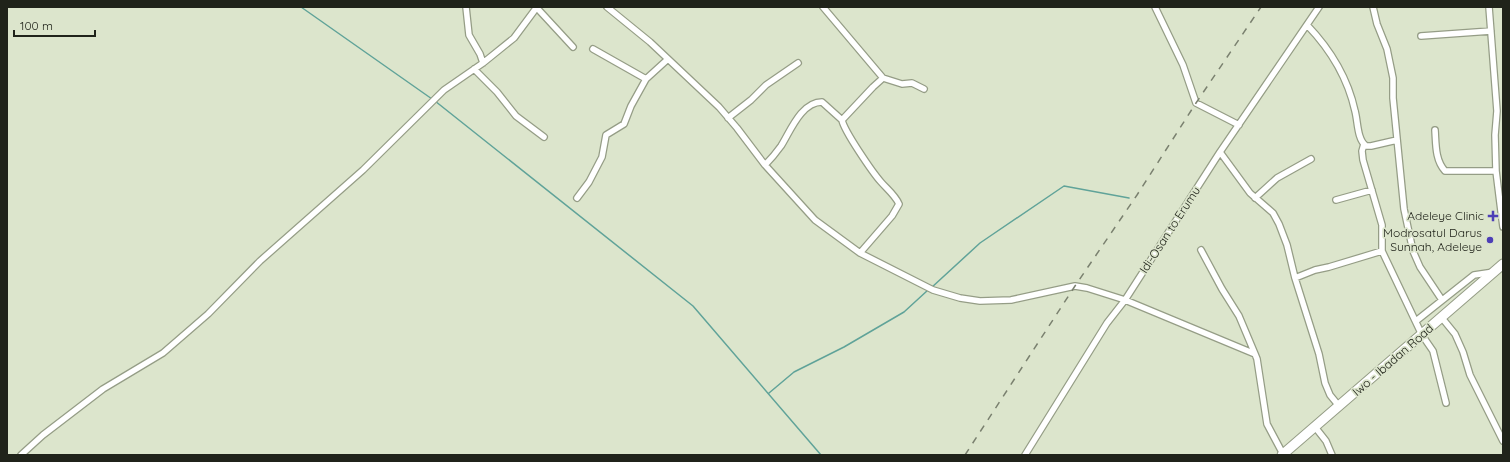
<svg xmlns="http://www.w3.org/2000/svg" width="1510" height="462" font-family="Quicksand,sans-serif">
	<rect width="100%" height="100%" fill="#dce5cc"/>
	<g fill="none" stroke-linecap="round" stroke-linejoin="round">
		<path stroke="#60a399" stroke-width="1.5" d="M301 7 432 99
			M435 101 693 306 821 455
			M931 288 980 243 1064 186 1129 198
			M769 393 794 372 844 347 904 312 928 290"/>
		<defs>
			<path id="minor" d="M466 7 469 35 480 54 483 63
				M607 7 650 42 719 107 737 128 765 165 815 220 860 253 933 290 960 298 980 301 1011 300 1075 286 1087 288 1125 300 1255 354 1257 359 1267 424 1283 454
				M823 7 883 78
				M1155 7 1183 65 1196 103 1239 125
				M1373 7 1377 24 1387 49 1393 78V98L1404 209 1413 251 1420 267 1442 300
				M1489 7 1497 111 1495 135 1496 171 1503 227
				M537 8 573 47
				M1307 25C1330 49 1348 79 1355 111 1358 122 1357 139 1366 146H1371L1397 140
				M1421 36 1491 31
				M593 49 646 79
				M474 69 497 92 516 116 544 137
				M728 118 751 100 766 85 798 63
				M1435 130C1436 144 1435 160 1445 171H1496
				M1364 144 1362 151 1363 160 1382 225V251L1422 335 1433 351 1446 403
				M1220 152 1250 193 1273 213 1279 224 1287 245 1295 278 1319 354 1325 383 1330 395 1339 406
				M765 165C771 159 776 153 781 146 790 132 801 102 822 102L842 120
				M577 198 589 182 602 157 606 135 624 124 631 106 646 79 668 59
				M1255 198 1277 178 1311 159
				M1336 200 1372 190
				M1201 250 1222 289 1239 316 1255 354
				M860 253 892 216 899 204C895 195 887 189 881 182 873 173 844 131 842 120L873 87 883 78 902 84 912 83 924 89
				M1295 278 1315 270 1329 267 1382 251
				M1442 318 1455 334 1463 352 1470 375 1503 441
				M1416 321 1474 275 1494 272
				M1315 427 1326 441 1332 455
				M21 455 43 435 103 389 163 353 208 314 260 261 363 170 444 90 483 63 514 38 537 7
				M1025 455 1107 323 1125 300 1220 152 1319 7"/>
			<path id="primary" d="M1282 455 1503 264"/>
		</defs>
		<use href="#minor" stroke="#959d86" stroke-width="8"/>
		<use href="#primary" stroke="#959d86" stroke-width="11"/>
		<use href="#minor" stroke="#fff" stroke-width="5.5"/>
		<use href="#primary" stroke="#fff" stroke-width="9"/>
		<path stroke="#7a806f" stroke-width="1.5" stroke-dasharray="7 7" stroke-linecap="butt" d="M965 455 1075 286 1137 195 1196 103 1261 7"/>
	</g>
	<g fill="#4d3fb6" stroke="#dce5cc" stroke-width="1.5">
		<path d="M1491 210h4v4h4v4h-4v4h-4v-4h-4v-4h4z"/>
		<circle cx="1490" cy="240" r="4"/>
	</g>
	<g text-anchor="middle" stroke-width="3.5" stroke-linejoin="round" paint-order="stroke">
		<g font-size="12" fill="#20231a" stroke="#dce5cc" text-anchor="end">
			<text x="1484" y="220">Adeleye Clinic</text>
			<text x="1482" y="237">Modrosatul Darus<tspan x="1482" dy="14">Sunnah, Adeleye</tspan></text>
		</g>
		<g font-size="12" fill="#20231a" stroke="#dce5cc">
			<text transform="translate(1170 230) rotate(-57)" y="4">Idi-Osan to Erumu</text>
			<text transform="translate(1393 360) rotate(-41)" y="4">Iwo - Ibadan Road</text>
		</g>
	</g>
	<rect width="1510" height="462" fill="none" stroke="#20231a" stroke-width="16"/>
	<path d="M14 30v6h81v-6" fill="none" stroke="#20231a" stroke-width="2"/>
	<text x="20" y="30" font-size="12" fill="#20231a" stroke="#dce5cc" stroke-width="3" paint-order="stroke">100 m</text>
</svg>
